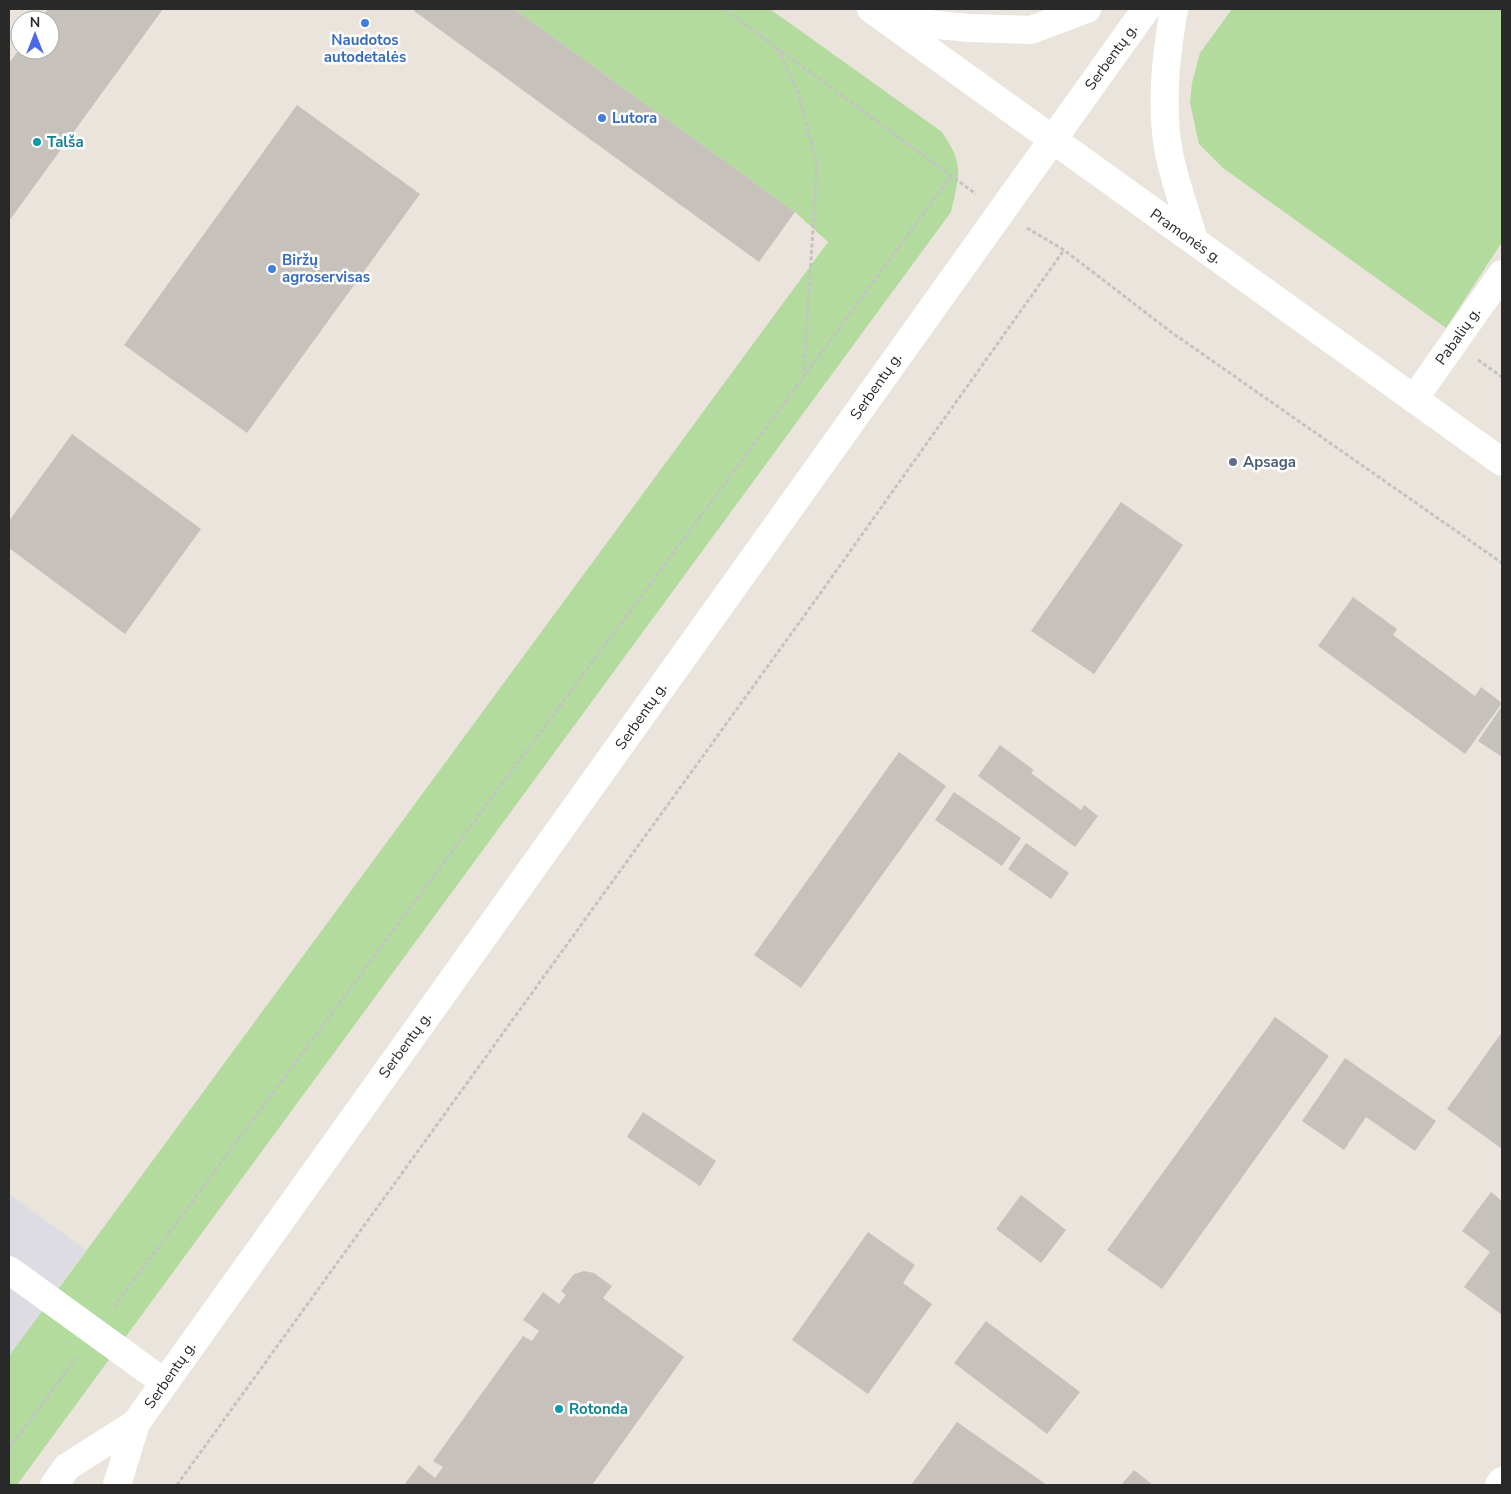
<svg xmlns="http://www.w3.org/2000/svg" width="1511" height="1494" font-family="'Nunito Sans',sans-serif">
	<rect width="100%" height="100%" fill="#eae4dc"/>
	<path fill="#dedce3" d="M9 1194 86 1250 9 1356Z"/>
	<path fill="#b3db9e" d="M514 9H770L942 132C965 166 959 175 951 212L17 1485H9V1356L828 242 795 212Z
		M1232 9H1502V242L1446 328 1223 168 1199 144 1190 103 1192 83 1200 53Z"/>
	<path fill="#c6c2bb" d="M48 9H163L9 221V63L20 48V50H50V20H40Z
		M416 9H514L795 212 759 262 414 11Z
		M297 105 420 194 247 433 124 345Z
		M72 434 201 529 125 634 9 548V521Z
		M1121 502 1183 545 1094 674 1031 631Z
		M1353 597 1397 629 1393 635 1475 696 1481 687 1502 703 1465 754 1318 646Z
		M1502 706V757L1478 741Z
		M1000 745 1034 770 1031 773 1081 810 1084 805 1098 816 1075 847 978 776Z
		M899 752 946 786 801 988 754 955Z
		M954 792 1021 838 1002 866 935 820Z
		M1026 843 1069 873 1051 899 1008 869Z
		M1275 1017 1329 1056 1162 1289 1107 1250Z
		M1502 1032V1149L1447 1109Z
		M1345 1058 1436 1121 1415 1151 1366 1117 1344 1150 1302 1121Z
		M643 1112 716 1161 700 1186 627 1137Z
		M1491 1192 1502 1201V1315L1464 1287 1490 1252 1462 1231Z
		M1021 1195 1066 1230 1041 1263 996 1229Z
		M868 1232 915 1265 903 1283 932 1304 868 1394 792 1340Z
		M584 1271 594 1273 612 1286 603 1298 684 1357 592 1485H404L419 1465 435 1478 443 1467 433 1461 523 1336 532 1341 539 1331 523 1320 543 1292 559 1304 566 1295 561 1291 574 1274Z
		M986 1321 1080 1392 1047 1434 954 1363Z
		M957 1422 1047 1485H911Z
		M1134 1470 1153 1485H1121Z"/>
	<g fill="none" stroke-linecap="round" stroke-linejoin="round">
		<path stroke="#c3c3c3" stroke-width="3" stroke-dasharray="4 2.5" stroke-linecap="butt" d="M724 9 976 194
			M778 49 798 93 817 163 804 373
			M1027 228 1064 250 1171 332 1502 563
			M1478 360 1502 377
			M114 1307 763 432 951 176
			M9 1449 76 1358
			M177 1485 817 598 1064 250"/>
		<path stroke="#fff" stroke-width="28" d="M1414 399 1502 274
			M9 1270 165 1383
			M1499 1485 1502 1481"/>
		<path stroke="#fff" stroke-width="28" d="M871 9 1502 462
			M1174 9C1166 56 1160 105 1169 153 1175 183 1186 212 1194 241
			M887 20 969 28 1031 30 1087 9
			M54 1485 67 1467 136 1423
			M117 1485 136 1423 1146 9"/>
	</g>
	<g fill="#3f7fe0" stroke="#fff" stroke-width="2">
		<circle cx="365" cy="23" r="5"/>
		<circle cx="602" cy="118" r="5"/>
		<circle cx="272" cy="269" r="5"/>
	</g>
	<g fill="#0f9aa8" stroke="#fff" stroke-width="2">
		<circle cx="37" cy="142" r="5"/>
		<circle cx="559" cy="1409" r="5"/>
	</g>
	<circle fill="#5c6f8a" stroke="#fff" stroke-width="2" cx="1233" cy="462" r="5"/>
	<g text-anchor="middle" stroke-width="5" stroke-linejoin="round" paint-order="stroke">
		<g font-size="15" font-weight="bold" fill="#366cbe" stroke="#fff" text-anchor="start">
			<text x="365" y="45" text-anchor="middle">Naudotos<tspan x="365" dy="17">autodetalės</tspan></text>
			<text x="612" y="123">Lutora</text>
			<text x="282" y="265">Biržų<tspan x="282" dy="17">agroservisas</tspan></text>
		</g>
		<g font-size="15" fill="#292929" stroke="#fff">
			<text transform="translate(1111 57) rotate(-54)" y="5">Serbentų g.</text>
			<text transform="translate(1186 236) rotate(35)" y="5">Pramonės g.</text>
			<text transform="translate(1458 336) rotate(-55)" y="5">Pabalių g.</text>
			<text transform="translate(876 386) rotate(-55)" y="5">Serbentų g.</text>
			<text transform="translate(641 716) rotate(-55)" y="5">Serbentų g.</text>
			<text transform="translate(405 1045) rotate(-54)" y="5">Serbentų g.</text>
			<text transform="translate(170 1375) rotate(-55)" y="5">Serbentų g.</text>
		</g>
		<g font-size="15" font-weight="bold" fill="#0d838f" stroke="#fff" text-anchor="start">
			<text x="47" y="147">Talša</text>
			<text x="569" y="1414">Rotonda</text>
		</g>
		<g font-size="15" font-weight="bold" fill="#4e5e75" stroke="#fff" text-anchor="start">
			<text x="1243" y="467">Apsaga</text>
		</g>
	</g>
	<rect width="1511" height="1494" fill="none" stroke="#292929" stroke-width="20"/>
	<g transform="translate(35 35)"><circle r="24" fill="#ffffff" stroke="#a9a9a9"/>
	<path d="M0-4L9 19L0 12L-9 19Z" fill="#4c69e7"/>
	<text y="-8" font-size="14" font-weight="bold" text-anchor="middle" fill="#292929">N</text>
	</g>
</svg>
